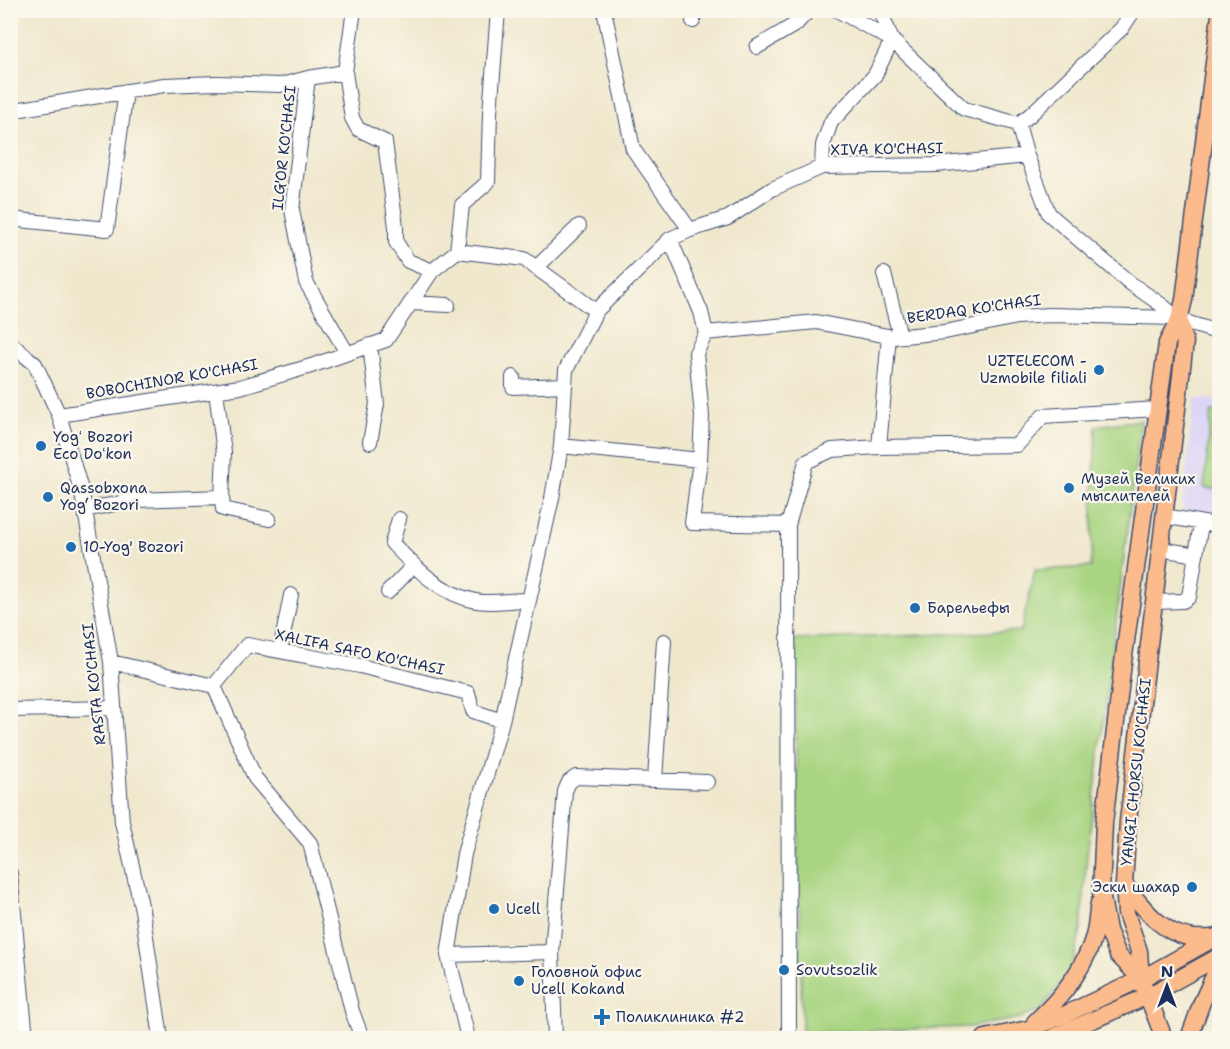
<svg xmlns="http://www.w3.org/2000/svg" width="1230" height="1049" font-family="'Shantell Sans',sans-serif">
	<rect width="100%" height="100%" fill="#fbf7ec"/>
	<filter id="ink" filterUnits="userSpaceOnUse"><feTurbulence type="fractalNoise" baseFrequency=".0167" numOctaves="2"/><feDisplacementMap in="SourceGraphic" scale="12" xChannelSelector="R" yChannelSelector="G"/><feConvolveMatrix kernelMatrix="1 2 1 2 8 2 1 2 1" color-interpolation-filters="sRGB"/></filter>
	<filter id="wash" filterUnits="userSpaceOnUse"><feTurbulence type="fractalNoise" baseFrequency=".008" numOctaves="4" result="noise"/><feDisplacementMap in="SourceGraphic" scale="24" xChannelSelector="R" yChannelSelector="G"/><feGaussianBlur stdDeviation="1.35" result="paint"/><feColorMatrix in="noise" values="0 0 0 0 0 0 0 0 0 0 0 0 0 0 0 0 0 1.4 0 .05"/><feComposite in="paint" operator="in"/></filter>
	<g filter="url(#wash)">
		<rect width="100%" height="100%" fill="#f0e8cd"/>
		<path fill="#ddd5f6" d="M1194 399 1219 400V515L1182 510Z"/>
		<path fill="#a9d582" stroke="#628270" stroke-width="1.5" d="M1211 412 1219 413V490L1204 488Z
			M1141 420 1087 855 1081 930 1071 969 1040 1011 1020 1018 970 1027 802 1033 794 640 1021 631 1035 570 1091 567 1096 426Z"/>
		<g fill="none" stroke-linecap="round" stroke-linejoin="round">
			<path stroke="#82b7f1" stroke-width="12" d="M10 979 16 1038"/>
		</g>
	</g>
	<g filter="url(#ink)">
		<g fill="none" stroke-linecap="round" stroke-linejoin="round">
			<defs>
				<path id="minor" d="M354 10 345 72 352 118 358 129 385 142 396 227V242L408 261 432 271
					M604 10 633 149 690 230
					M837 10 892 40 964 109 1018 124 1027 156 1049 214 1130 283 1163 306 1179 320 1220 333
					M693 21 694 10
					M757 47 796 24 809 10
					M308 78 292 210 306 282 347 353
					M10 111 164 85 217 83 281 85 308 78 345 72
					M1018 124 1030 115 1122 28 1134 10
					M822 167 823 145 831 122 875 75 892 40 880 10
					M10 219 107 229 126 91
					M670 239 701 312 706 333 696 353 702 416 700 460 692 523 788 525
					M457 251 524 259 596 311
					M536 268 579 226
					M884 274 900 336
					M411 303 448 305
					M706 333 816 322 893 337 945 332 1017 317 1050 315 1177 318
					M10 343 35 364 59 415 82 493 111 662 122 822 142 910 161 1038
					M513 377V387L565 385
					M216 391 224 453 222 497
					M59 415 240 387 311 366 386 340 432 271 457 251 462 205 488 182 490 113 498 10
					M370 442 377 404 370 345
					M561 446 700 460
					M879 447 889 336
					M84 510 136 500 222 497 223 509 269 519
					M1164 516 1220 526
					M399 519 392 543C416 568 440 594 476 601 492 604 511 600 528 600
					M1161 549 1196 555
					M388 592 414 565
					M1155 602 1183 601 1189 597 1201 524
					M280 651 291 595
					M111 662 214 686 255 778 310 843 352 1011 362 1038
					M214 686 247 645 360 666 468 693 473 711 502 721
					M10 710 114 708
					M655 780 664 641
					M10 873 26 1038
					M448 955 552 952
					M468 1038 448 955 464 854 502 721 552 498 561 446 566 370 596 311 670 239 690 230 728 218 772 189 822 167 935 165 1027 156
					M555 1038 552 952 565 791 569 782 576 777 707 782
					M789 1038 788 525 806 462 832 450 879 447 1017 445 1043 416 1158 409"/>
				<path id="major" d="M1124 884C1141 905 1160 932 1188 937 1195 939 1204 938 1212 938
					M1141 979 1118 955 1108 930 1101 893 1104 823 1123 663 1167 343 1179 320 1184 300 1220 15
					M1035 1022C1060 999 1084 970 1094 936 1097 925 1097 914 1099 903
					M985 1038 1028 1029 1064 1015 1141 979 1220 935
					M1051 1038 1148 996 1220 956
					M1164 1038 1141 979 1139 951 1126 913 1124 884 1128 821 1185 342 1179 320
					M1189 1038 1202 1002 1220 963"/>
			</defs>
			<use href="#minor" stroke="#3b4b6f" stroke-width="16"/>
			<use href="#major" stroke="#3b4b6f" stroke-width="19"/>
			<use href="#minor" stroke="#fff" stroke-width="14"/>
			<use href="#major" stroke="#fbbb8c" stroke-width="16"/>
		</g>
	</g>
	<g fill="#1f6fb2" stroke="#fbf7ec" stroke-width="2">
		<circle cx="1099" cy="370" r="6"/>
		<circle cx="41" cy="446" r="6"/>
		<circle cx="1069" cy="488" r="6"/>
		<circle cx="48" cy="497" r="6"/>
		<circle cx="71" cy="547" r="6"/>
		<circle cx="915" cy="608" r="6"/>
		<circle cx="1192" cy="887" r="6"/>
		<circle cx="494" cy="909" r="6"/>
		<circle cx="784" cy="970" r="6"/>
		<circle cx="519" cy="981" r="6"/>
		<path d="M599 1008h6v6h6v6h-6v6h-6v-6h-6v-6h6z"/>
	</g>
	<g text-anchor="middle" stroke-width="4.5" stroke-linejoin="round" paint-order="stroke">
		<g font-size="15" fill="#1b2f5e" stroke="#fbf7ec">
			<text transform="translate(284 148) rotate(-84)" y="5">ILG'OR KO'CHASI</text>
			<text transform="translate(887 149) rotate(-1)" y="5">XIVA KO'CHASI</text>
			<text transform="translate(974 309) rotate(-8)" y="5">BERDAQ KO'CHASI</text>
			<text transform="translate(172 379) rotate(-10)" y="5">BOBOCHINOR KO'CHASI</text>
			<text transform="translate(360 652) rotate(12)" y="5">XALIFA SAFO KO'CHASI</text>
			<text transform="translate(94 684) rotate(-96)" y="5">RASTA KO'CHASI</text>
			<text transform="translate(1136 772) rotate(-84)" y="5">YANGI CHORSU KO'CHASI</text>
		</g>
		<g font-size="15" fill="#1b2f5e" stroke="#fbf7ec" text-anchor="start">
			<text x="1087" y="366" text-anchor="end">UZTELECOM -<tspan x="1087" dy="17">Uzmobile filiali</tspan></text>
			<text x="53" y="442">Yogʻ Bozori<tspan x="53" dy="17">Eco Doʻkon</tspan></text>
			<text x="1081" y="484">Музей Великих<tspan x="1081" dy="17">мыслителей</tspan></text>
			<text x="60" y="493">Qassobxona<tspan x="60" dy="17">Yog‘ Bozori</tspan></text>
			<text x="83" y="552">10-Yog' Bozori</text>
			<text x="927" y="613">Барельефы</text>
			<text x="1180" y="892" text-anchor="end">Эски шахар</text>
			<text x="506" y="914">Ucell</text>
			<text x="796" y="975">Sovutsozlik</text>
			<text x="531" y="977">Головной офис<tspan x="531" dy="17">Ucell Kokand</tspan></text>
			<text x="616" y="1022">Поликлиника #2</text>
		</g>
	</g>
	<rect width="1230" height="1049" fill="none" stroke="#fbf7ec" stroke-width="36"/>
	<g transform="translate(1167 986)" stroke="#fbf7ec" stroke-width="4.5" paint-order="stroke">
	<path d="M0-4.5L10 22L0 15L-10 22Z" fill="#1b2f5e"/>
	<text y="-9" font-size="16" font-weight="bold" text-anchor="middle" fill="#1b2f5e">N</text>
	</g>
</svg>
